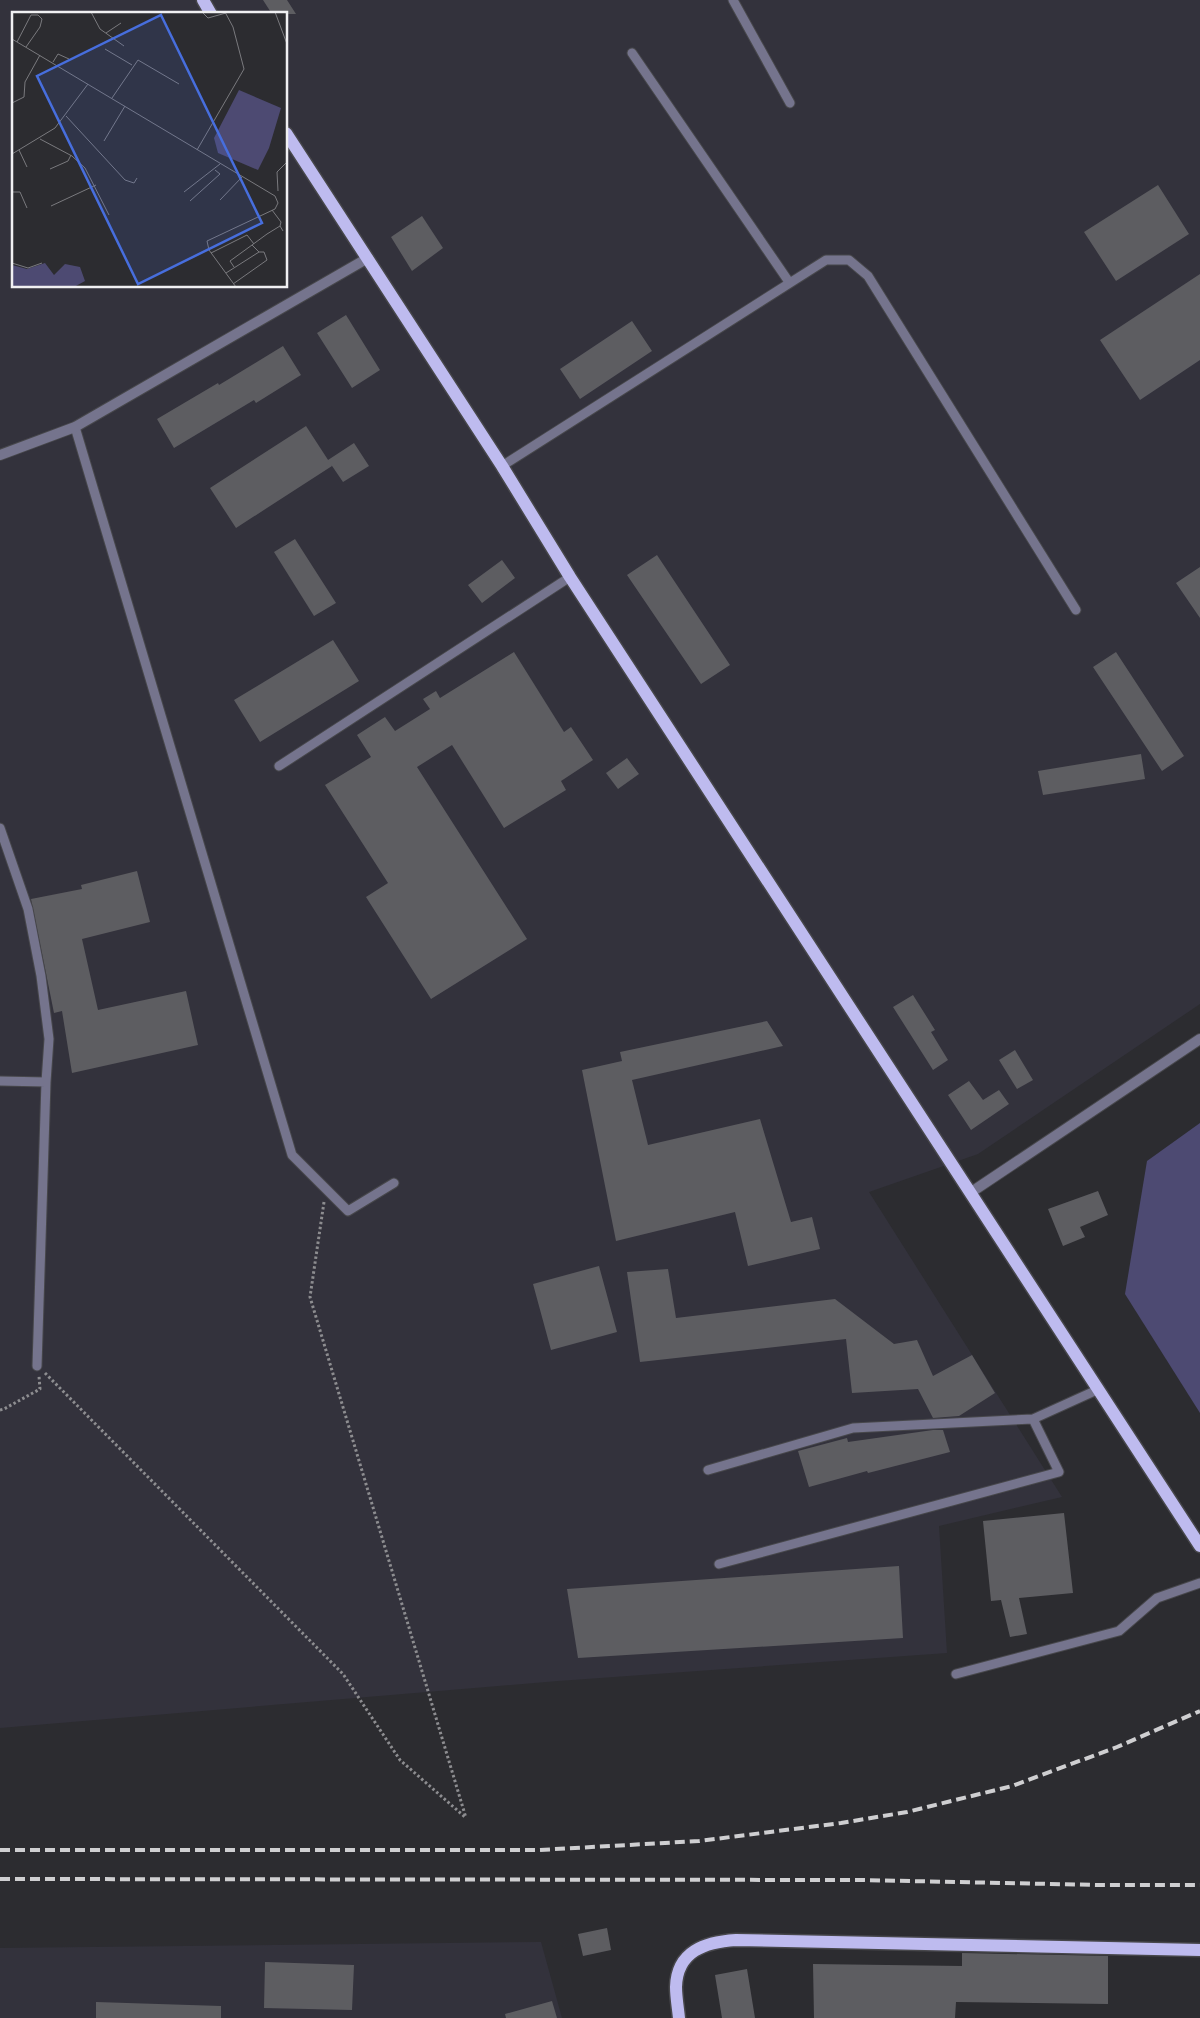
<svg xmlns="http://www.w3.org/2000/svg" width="1200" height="2018" font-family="Arial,sans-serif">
	<rect width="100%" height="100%" fill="#2c2c30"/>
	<path fill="#33323c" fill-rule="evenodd" d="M0 0H1200V1004L978 1154 869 1192 1062 1497 939 1526 947 1653 558 1681 0 1728ZM14 14H286V286H14Z
		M541 1942 562 2018H0V1948Z"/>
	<path fill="#4d4a72" d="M1200 1123V1413L1125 1294 1147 1161Z"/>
	<path fill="#5d5d61" d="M263 0H287L296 14H272Z
		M1158 185 1189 234 1116 281 1084 232Z
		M422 216 443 248 412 271 391 237Z
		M1200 274V360L1140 400 1100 340Z
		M346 315 380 370 352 388 317 333Z
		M632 321 652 351 580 399 560 369Z
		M283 346 301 375 256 403 254 400 174 448 157 419 218 383 219 385Z
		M306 426 332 466 236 528 210 488Z
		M354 443 369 466 343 482 328 460Z
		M295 539 336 603 314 616 274 552Z
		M657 555 730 665 701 684 627 575Z
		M502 560 515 578 482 603 468 585Z
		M1200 567V618L1176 583Z
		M333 640 359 681 260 742 234 700Z
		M514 652 564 732 571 727 593 760 561 781 566 790 504 828 452 745 417 767 527 939 431 999 366 897 388 883 325 785 371 757 357 735 385 717 395 731 430 709 423 699 436 691 440 698Z
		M1116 652 1184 756 1162 771 1093 667Z
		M1141 754 1145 779 1043 795 1038 771Z
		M627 758 639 774 618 789 606 773Z
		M137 871 150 922 82 939 98 1010 186 991 198 1045 72 1073 62 1011 54 1013 31 899 82 889 81 885Z
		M913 995 935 1030 931 1032 948 1060 933 1070 893 1007Z
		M767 1021 783 1046 632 1080 648 1145 760 1119 791 1222 812 1217 820 1249 748 1266 735 1212 616 1241 582 1070 622 1061 620 1052Z
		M1015 1050 1033 1080 1017 1089 999 1060Z
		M969 1081 983 1100 999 1090 1009 1104 971 1130 948 1095Z
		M1098 1191 1108 1215 1080 1227 1085 1237 1063 1246 1048 1209Z
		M599 1266 617 1332 551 1350 533 1284Z
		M668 1269 676 1318 835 1299 894 1344 917 1340 933 1376 972 1355 995 1393 959 1416 933 1418 918 1389 852 1393 846 1339 640 1362 627 1272Z
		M933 1430H943L950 1452 868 1473 867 1471 809 1487 798 1451 847 1438 848 1442Z
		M1064 1513 1073 1593 1019 1598 1027 1634 1010 1637 1001 1600 991 1601 983 1521Z
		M899 1566 903 1638 578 1658 567 1589Z
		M607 1928 611 1950 583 1956 578 1934Z
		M962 1953 1108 1956V2004L956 2002 955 2018H814L813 1964 962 1966Z
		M265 1962 354 1965 352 2010 264 2008Z
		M747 1969 755 2018H722L715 1975Z
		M552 2001 557 2018H506L505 2014Z
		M96 2002 221 2006V2018H96Z"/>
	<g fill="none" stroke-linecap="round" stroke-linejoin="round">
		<defs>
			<path id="lane" d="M733 0 790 103
				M632 53 789 282
				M75 427 292 1155 348 1211 394 1183
				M502 466 826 260H849L868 276 1076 610
				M279 766 570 577
				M0 828 28 909 41 976 49 1039 46 1082 37 1366
				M0 1081 46 1082
				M708 1470 853 1428 1033 1419 1097 1390
				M719 1564 1059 1472 1033 1419
				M956 1674 1119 1631 1157 1598 1200 1583"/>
			<path id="street" d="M0 455 75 427 368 258
				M970 1193 1200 1039"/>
			<path id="primary" d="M203 0 211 14
				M286 133 502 466 570 577 1200 1546
				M679 2018C678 2008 676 1997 676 1987 677 1951 705 1942 736 1940L1200 1950"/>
		</defs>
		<use href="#lane" stroke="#47474b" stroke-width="11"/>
		<use href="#street" stroke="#47474b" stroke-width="12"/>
		<use href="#primary" stroke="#47474b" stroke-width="15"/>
		<path stroke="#8d8d90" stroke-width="3" stroke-dasharray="2.5 2.5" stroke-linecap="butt" d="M324 1202 310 1297 466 1818
			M45 1373 343 1674 400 1760 465 1817
			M0 1410 4 1409 40 1389 39 1376"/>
		<use href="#lane" stroke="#75748d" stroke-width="9"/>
		<use href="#street" stroke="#75748d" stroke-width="10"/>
		<use href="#primary" stroke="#bebbef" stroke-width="12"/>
		<path stroke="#cfcfd1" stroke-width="4" stroke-dasharray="10 5" stroke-linecap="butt" d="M0 1850H539L699 1841 841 1823 907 1812 1012 1786 1117 1747 1200 1711
			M0 1879 861 1880 1100 1885H1200"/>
	</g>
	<g transform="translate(12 12)">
		<rect width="275" height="275" fill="#2c2c30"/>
		<path d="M227 78 269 96 257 136 246 158 206 141 202 126ZM33 251 42 263 53 252 68 255 73 269 62 275H0V253L15 257Z" fill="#4d4a72"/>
		<path fill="none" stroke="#7a7a7e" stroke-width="1" d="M79 0 88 17 112 34M263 0 275 32M191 1 196 6 214 1M94 21 109 11M0 27 263 184 266 191 263 197 195 229 197 238 224 275M5 30 19 3H26L30 7 28 15 14 35M93 37 120 53M41 50 46 42 57 47M100 86 126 48 167 72M0 91 12 85 13 70 28 43M54 104 113 168 122 171 125 166M28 127 60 144 73 156 97 203M92 129 113 94M7 138 15 155M185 138 232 57 221 15 213 0M0 142 43 116 76 72M38 157 56 149 59 143M266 179 265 160 275 150M0 180H8L15 196M172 180 208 152M208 188 230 165M178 189 208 162 203 158M39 194 84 173M260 198 269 210 268 214M199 241 235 223 242 232M0 251 16 256 30 251M222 255 218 249 240 233M214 261 247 240 240 233 255 222 268 214 271 219M221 272 255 248 252 240H247"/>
		<path fill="#476edd" fill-opacity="0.15" stroke="#476edd" stroke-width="2.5" d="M149 3 250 211 126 272 25 64Z"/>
		<rect width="275" height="275" fill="none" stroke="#f0f0f2" stroke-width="2.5"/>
	</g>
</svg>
